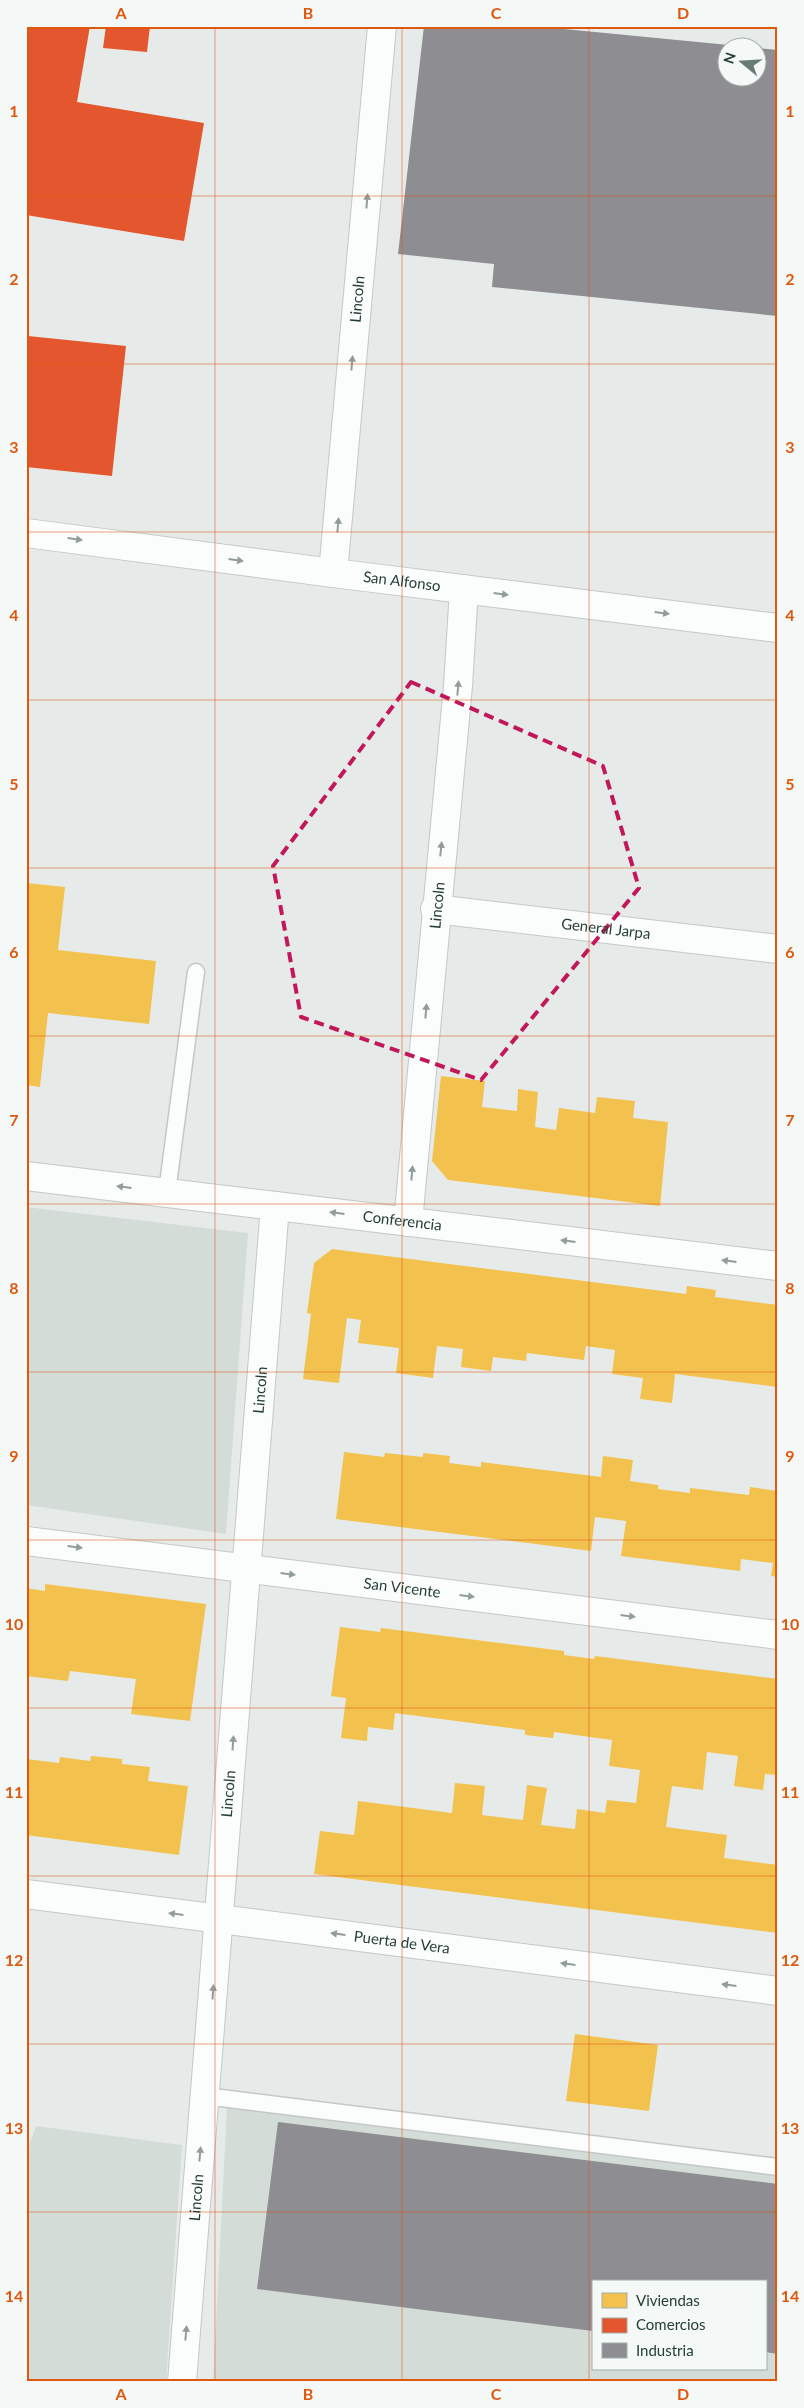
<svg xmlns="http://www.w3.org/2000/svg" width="804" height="2408" font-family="Lato,sans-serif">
	<rect width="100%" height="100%" fill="#e6ebe9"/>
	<path fill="#d4dcd8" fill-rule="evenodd" d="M26 1207 248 1233 226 1534 26 1505Z
		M227 2107 778 2174V2382H213ZM593 2282H765V2369H593Z
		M36 2126 182 2145 166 2382H26V2154Z"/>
	<path fill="#f2c14e" d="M26 883 65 887 58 950 156 961 149 1024 48 1013 40 1087 26 1085Z
		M441 1076 485 1081 482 1107 517 1111 518 1089 538 1092 535 1127 556 1130 559 1108 595 1113 597 1097 635 1101 633 1118 668 1122 660 1206 448 1180 432 1161Z
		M332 1249 686 1294 687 1286 716 1290 715 1297 778 1305V1387L675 1374 672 1403 640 1399 643 1378 612 1374 615 1350 586 1346 584 1360 527 1353 526 1361 493 1357 491 1371 461 1367 463 1349 437 1346 433 1378 396 1373 399 1348 358 1343 361 1320 347 1318 339 1383 303 1379 311 1314 307 1313 314 1263Z
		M344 1452 384 1457 385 1453 423 1457V1453L450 1456 449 1463 481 1467V1462L601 1477 603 1456 633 1460 630 1481 658 1485V1489L690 1493V1488L749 1495 750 1487 778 1491V1577L771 1576 773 1563 741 1559 740 1571 621 1556 626 1521 595 1517 591 1551 336 1519Z
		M45 1584 206 1604 190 1721 131 1714 136 1679 70 1671 68 1681 26 1676V1588L45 1591Z
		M340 1627 380 1632 381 1628 564 1651V1655L594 1659 595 1656 778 1679V1775L765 1774 763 1790 734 1786 738 1756 707 1752 703 1790 672 1786 666 1827 727 1835 724 1858 778 1865V1933L314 1874 320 1831 354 1835 358 1801 452 1813 455 1783 485 1786 482 1815 523 1820 527 1785 547 1788 541 1825 575 1829 577 1809 605 1813 607 1800 636 1803 640 1770 609 1766 612 1740 554 1732 553 1738 525 1735V1730L395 1713 393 1730 368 1727 367 1741 341 1738 346 1698 331 1696Z
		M91 1756 122 1759V1764L150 1767 148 1781 188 1786 179 1855 26 1835V1759L59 1763 60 1757 90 1761Z
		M575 2034 658 2045 649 2111 566 2101Z"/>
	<path fill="#e4572e" d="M26 26H90L77 102 204 123 184 241 26 215Z
		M106 26H150L147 52 103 48Z
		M28 336 126 346 112 476 26 467Z"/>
	<path fill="#8d8d92" d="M424 26H533L739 46 726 48V78H756V48L778 50V316L492 287 494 264 398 254Z
		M278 2122 778 2184V2354L765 2352V2282H593V2331L257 2289Z"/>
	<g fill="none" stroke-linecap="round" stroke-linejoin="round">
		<defs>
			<path id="lane" d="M167 1192 196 972
				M205 2096 778 2167"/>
			<g id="street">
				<path id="s1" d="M333 573 382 26"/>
				<path id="s2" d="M435 909 778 949"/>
				<path id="s3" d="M408 1222 458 686 464 589"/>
				<path id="s4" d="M26 1541 778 1635"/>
				<path id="s5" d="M26 1894 778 1991"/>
				<path id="s6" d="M182 2382 275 1206"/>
			</g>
			<g id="secondary">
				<path id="s7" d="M26 533 333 573 778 628"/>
				<path id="s8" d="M26 1176 778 1266"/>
			</g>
		</defs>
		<use href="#lane" stroke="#c3c8c6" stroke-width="19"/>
		<use href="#street" stroke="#c3c8c6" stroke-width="30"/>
		<use href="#secondary" stroke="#c1c8c6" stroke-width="30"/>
		<use href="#lane" stroke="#fbfcfc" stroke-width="16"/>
		<use href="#street" stroke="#fbfcfc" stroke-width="28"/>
		<use href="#secondary" stroke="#fbfcfc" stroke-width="28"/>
	</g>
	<defs><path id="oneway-solid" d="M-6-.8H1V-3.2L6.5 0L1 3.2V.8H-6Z" transform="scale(1.25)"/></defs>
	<g fill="#909d99">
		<use href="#oneway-solid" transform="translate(367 201) rotate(-85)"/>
		<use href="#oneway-solid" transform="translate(352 363) rotate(-85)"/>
		<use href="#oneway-solid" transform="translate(338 525) rotate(-85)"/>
		<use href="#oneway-solid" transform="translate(75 539) rotate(8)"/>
		<use href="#oneway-solid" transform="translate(236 560) rotate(8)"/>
		<use href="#oneway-solid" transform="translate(501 594) rotate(7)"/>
		<use href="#oneway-solid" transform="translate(662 613) rotate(7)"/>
		<use href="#oneway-solid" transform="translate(458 688) rotate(-85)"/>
		<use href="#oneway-solid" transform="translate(441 849) rotate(-84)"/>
		<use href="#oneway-solid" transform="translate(426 1011) rotate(-85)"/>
		<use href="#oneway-solid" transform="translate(412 1173) rotate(-85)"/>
		<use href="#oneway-solid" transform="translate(124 1187) rotate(-173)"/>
		<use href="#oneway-solid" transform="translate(337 1213) rotate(-173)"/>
		<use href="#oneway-solid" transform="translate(568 1241) rotate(-173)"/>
		<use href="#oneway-solid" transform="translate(729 1261) rotate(-173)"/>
		<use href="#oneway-solid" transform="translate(75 1547) rotate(7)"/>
		<use href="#oneway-solid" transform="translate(288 1574) rotate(7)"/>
		<use href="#oneway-solid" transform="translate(467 1596) rotate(7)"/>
		<use href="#oneway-solid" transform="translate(628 1616) rotate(7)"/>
		<use href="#oneway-solid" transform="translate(233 1743) rotate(-86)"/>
		<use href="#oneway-solid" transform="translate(176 1914) rotate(-173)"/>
		<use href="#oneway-solid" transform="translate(338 1934) rotate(-173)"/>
		<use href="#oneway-solid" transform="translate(568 1964) rotate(-173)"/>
		<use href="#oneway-solid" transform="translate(729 1985) rotate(-173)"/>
		<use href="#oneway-solid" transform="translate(213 1992) rotate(-86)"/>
		<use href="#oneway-solid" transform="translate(200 2154) rotate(-85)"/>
		<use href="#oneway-solid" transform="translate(186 2333) rotate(-85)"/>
	</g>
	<path fill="none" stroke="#c2185b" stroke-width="4" stroke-dasharray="10 6" stroke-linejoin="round" d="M411 682 603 766 639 888 481 1080 301 1017 273 866Z"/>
	<path fill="none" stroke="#de580e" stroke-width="1" stroke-opacity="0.55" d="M215 26V2382M402 26V2382M589 26V2382M26 196H778M26 364H778M26 532H778M26 700H778M26 868H778M26 1036H778M26 1204H778M26 1372H778M26 1540H778M26 1708H778M26 1876H778M26 2044H778M26 2212H778"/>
	<g text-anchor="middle" stroke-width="5" stroke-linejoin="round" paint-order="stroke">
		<g font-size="15" fill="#243e36" stroke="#f4f9f7">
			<text dy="5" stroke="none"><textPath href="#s1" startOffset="275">Lincoln</textPath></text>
			<text dy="5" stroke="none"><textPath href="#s7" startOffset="379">San Alfonso</textPath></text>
			<text dy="5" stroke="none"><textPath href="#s3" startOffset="318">Lincoln</textPath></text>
			<text dy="5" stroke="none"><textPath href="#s2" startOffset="172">General Jarpa</textPath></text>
			<text dy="5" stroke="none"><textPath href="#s8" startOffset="379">Conferencia</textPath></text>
			<text dy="5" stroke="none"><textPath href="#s6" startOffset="995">Lincoln</textPath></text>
			<text dy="5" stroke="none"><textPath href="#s4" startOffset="379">San Vicente</textPath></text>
			<text dy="5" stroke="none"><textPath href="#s6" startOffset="590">Lincoln</textPath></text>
			<text dy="5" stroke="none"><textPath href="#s5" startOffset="379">Puerta de Vera</textPath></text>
			<text dy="5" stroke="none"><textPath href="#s6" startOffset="185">Lincoln</textPath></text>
		</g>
	</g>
	<rect width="804" height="2408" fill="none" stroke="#f4f9f7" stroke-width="55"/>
	<rect x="592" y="2280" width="175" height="90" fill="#f4f9f7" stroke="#a1aeaa"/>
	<rect x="602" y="2293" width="25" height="15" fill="#f2c14e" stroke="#a1aeaa"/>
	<text x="636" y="2306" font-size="15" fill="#243e36">Viviendas</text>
	<rect x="602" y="2318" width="25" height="15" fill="#e4572e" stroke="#a1aeaa"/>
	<text x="636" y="2330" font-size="15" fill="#243e36">Comercios</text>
	<rect x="602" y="2343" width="25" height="15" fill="#8d8d92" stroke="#a1aeaa"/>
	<text x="636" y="2356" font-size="15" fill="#243e36">Industria</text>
	<g transform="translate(742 62) rotate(288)"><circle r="24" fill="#f4f9f7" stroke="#a1aeaa"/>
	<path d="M0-4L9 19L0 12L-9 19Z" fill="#687b75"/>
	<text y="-8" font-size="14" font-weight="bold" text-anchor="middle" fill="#243e36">N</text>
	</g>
	<rect x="28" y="28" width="748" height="2352" fill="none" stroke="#de580e" stroke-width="2"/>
	<g font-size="16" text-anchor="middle" font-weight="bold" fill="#de580e">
		<text x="121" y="19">A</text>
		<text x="308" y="19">B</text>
		<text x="496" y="19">C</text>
		<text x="683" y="19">D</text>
		<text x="14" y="117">1</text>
		<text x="790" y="117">1</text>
		<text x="14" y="285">2</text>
		<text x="790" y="285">2</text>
		<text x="14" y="453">3</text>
		<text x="790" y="453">3</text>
		<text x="14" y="621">4</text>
		<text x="790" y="621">4</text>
		<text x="14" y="790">5</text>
		<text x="790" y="790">5</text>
		<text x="14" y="958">6</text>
		<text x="790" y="958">6</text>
		<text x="14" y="1126">7</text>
		<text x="790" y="1126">7</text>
		<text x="14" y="1294">8</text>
		<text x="790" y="1294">8</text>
		<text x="14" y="1462">9</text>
		<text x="790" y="1462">9</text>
		<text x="14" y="1630">10</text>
		<text x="790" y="1630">10</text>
		<text x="14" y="1798">11</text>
		<text x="790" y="1798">11</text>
		<text x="14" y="1966">12</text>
		<text x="790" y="1966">12</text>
		<text x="14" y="2134">13</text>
		<text x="790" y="2134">13</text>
		<text x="14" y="2302">14</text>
		<text x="790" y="2302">14</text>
		<text x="121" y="2400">A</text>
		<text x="308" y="2400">B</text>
		<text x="496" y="2400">C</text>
		<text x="683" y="2400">D</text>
	</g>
</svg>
